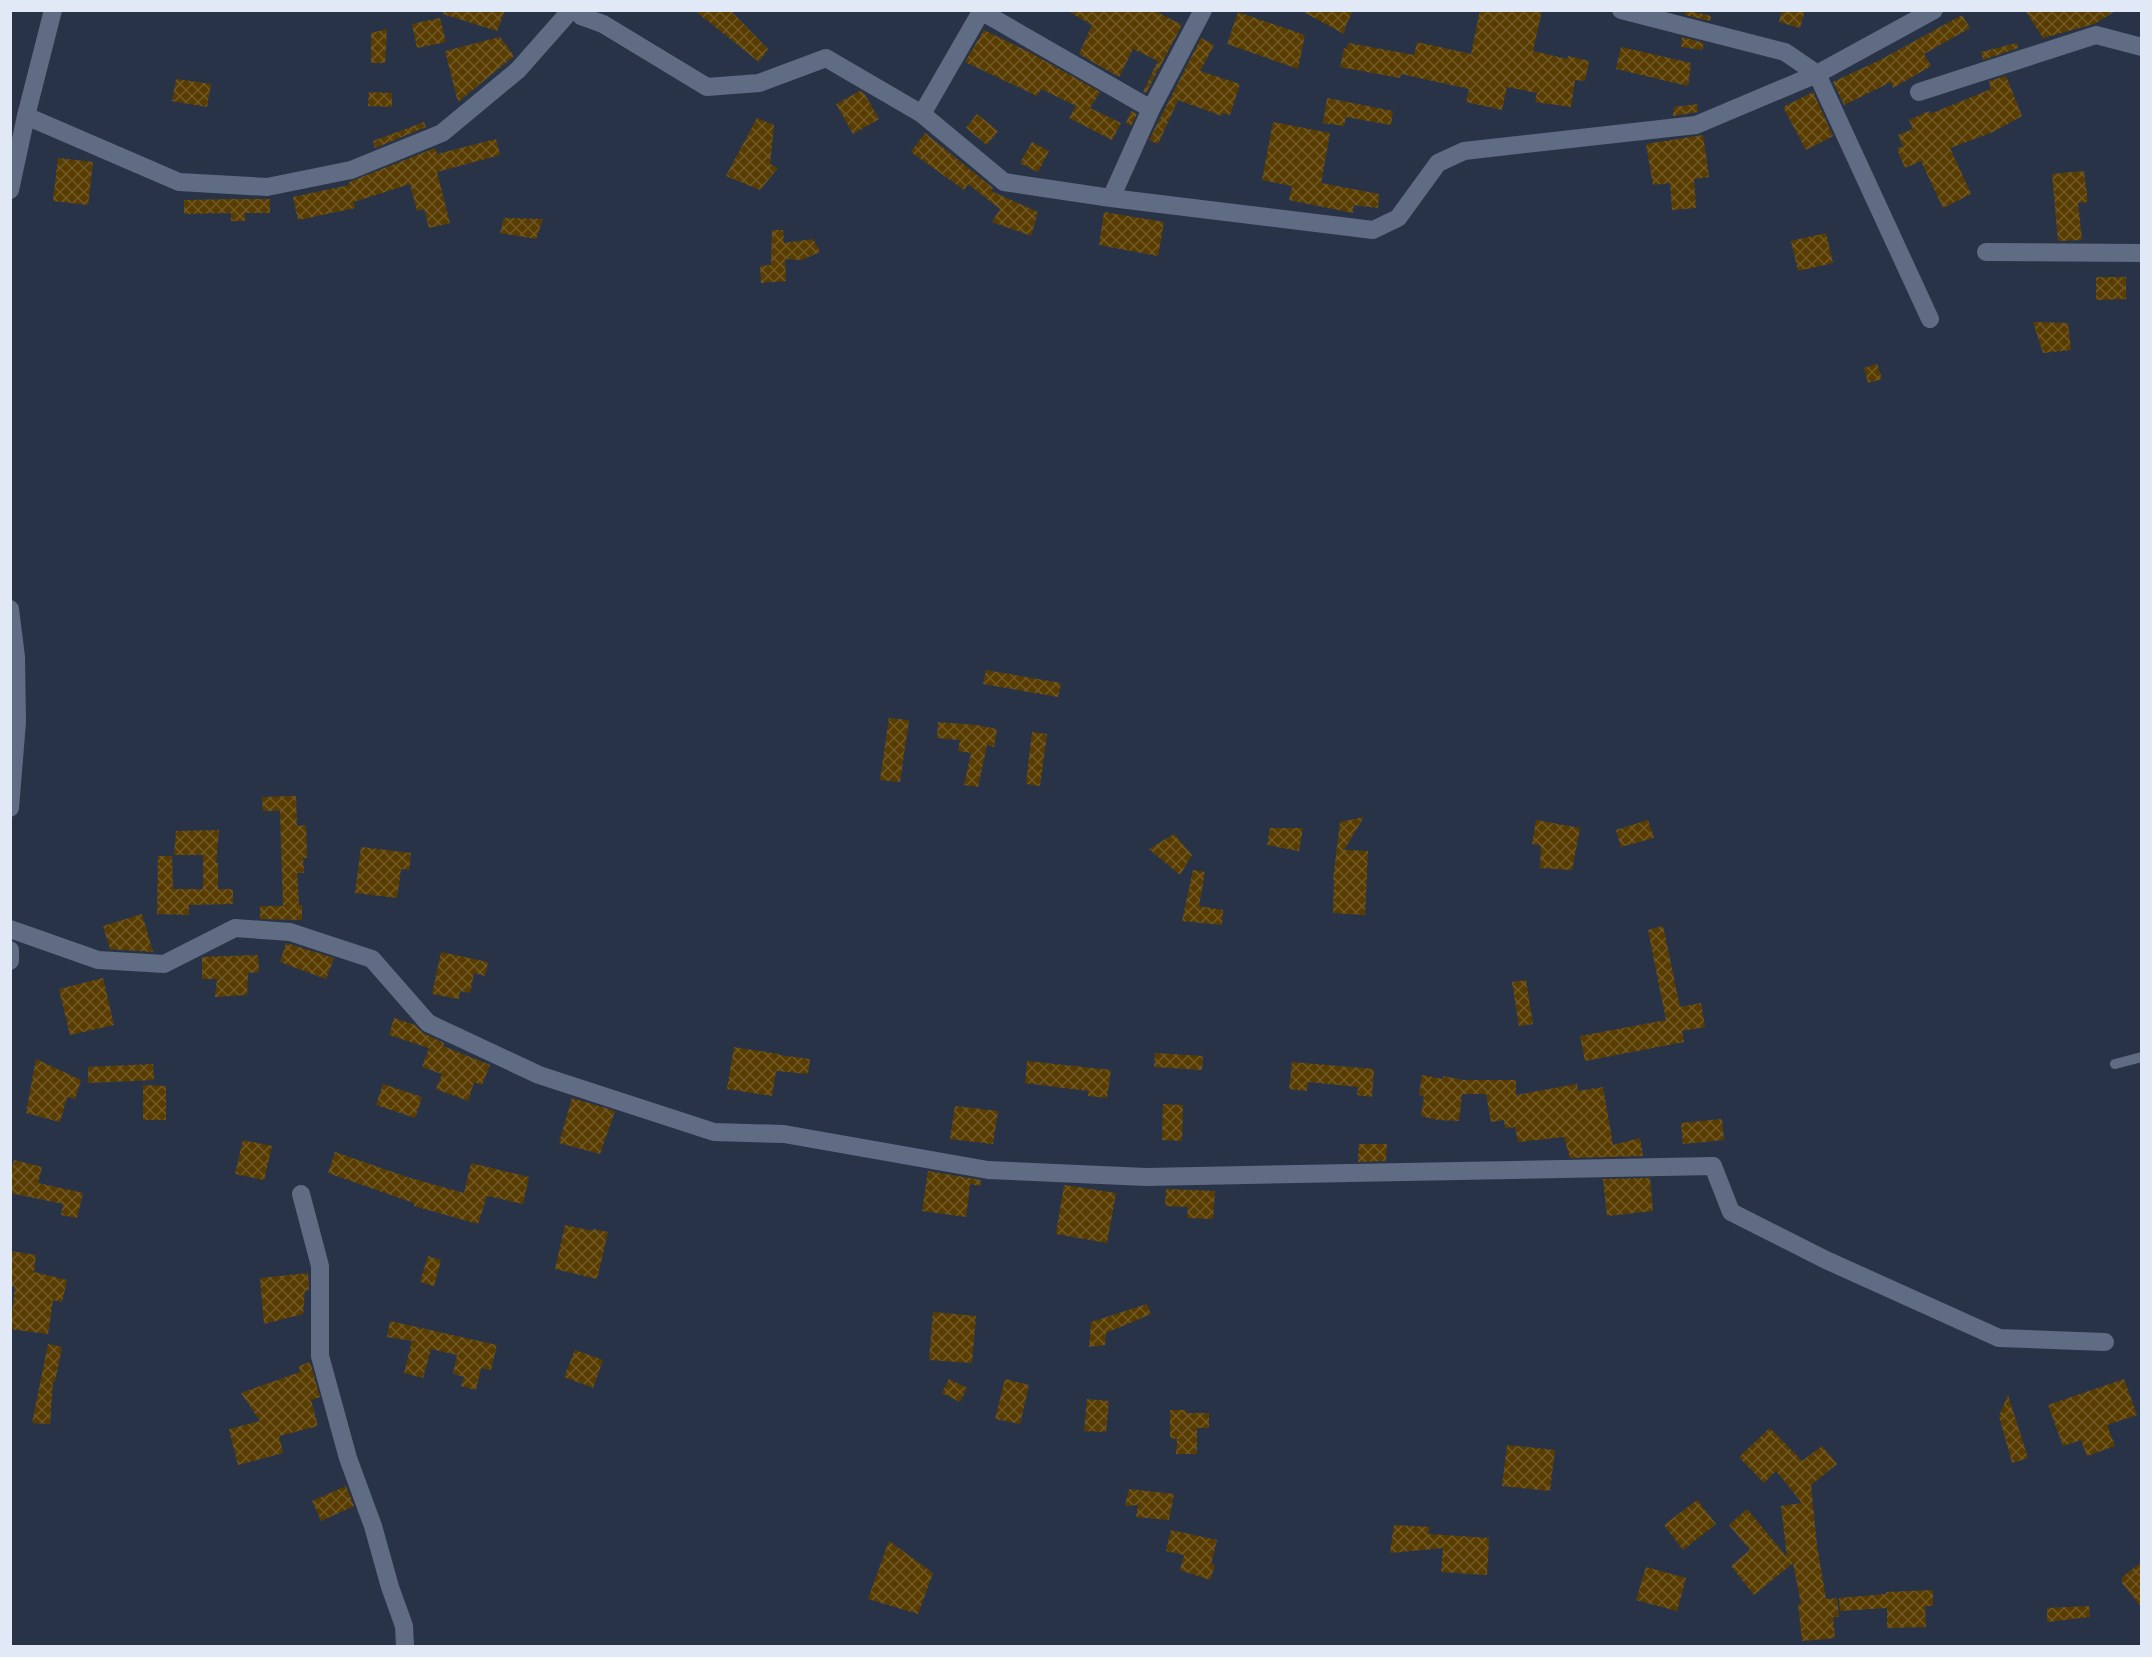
<svg xmlns="http://www.w3.org/2000/svg" width="2152" height="1657" font-family="Manrope,sans-serif">
	<defs>
		<pattern id="building-cross-hatch" width="8" height="8" patternUnits="userSpaceOnUse" patternTransform="scale(1.5)"><rect width="8" height="8" fill="#593d00"/><path d="M0 0l8 8M0 8l8-8" fill="none" stroke="#715926"/></pattern>
	</defs>
	<rect width="100%" height="100%" fill="#293348"/>
	<path fill="url(#building-cross-hatch)" d="M444 10H505L497 31 443 14Z
		M694 10H730L768 49 759 62Z
		M1066 10H1153L1182 25 1146 93 1143 92 1158 61 1133 49 1119 77 1079 54 1092 25Z
		M1300 10H1353L1346 25 1344 34Z
		M1480 10H1542L1533 51 1567 59 1568 56 1589 61 1585 81 1575 80 1571 107 1535 102 1537 93 1507 87 1502 110 1466 102 1469 89 1401 74 1400 78 1340 67 1344 48 1346 49 1349 43 1414 55 1417 42 1471 54Z
		M1685 10 1711 16 1710 21 1685 15Z
		M1782 10H1805L1800 28 1779 22Z
		M2025 10H2117L2094 24 2043 38Z
		M1238 12 1305 35 1298 69 1227 44Z
		M1962 15 1970 28 1924 54 1931 66 1893 88 1891 82 1844 105 1833 82 1880 60Z
		M440 18 446 42 417 48 412 24Z
		M387 29 385 63H371V33Z
		M984 30 1031 53 1100 92 1090 108 1121 123 1112 140 1069 118 1076 106 1041 89 1037 96 965 62Z
		M500 37 514 56 458 102 445 51Z
		M1682 37 1704 43 1702 50 1681 47Z
		M1201 38 1214 45 1200 71 1240 84 1230 115 1223 113 1222 116 1178 100 1158 144 1149 140Z
		M2017 43 2018 48 1983 60 1981 52Z
		M1621 47 1691 63 1688 86 1616 69Z
		M2006 76 2022 116 1993 132 1950 148 1971 194 1943 208 1921 161 1905 168 1897 149 1903 146 1898 135 1913 129 1909 120 1929 111 1930 114 1991 89 1989 81Z
		M176 79 211 84 207 107 172 101Z
		M860 91 864 93 879 119 853 134 836 104Z
		M369 92 392 93V107L368 106Z
		M1813 92 1833 136 1806 150 1783 107Z
		M1327 98 1393 111 1391 125 1346 117 1344 126 1323 123Z
		M1697 104 1698 112 1673 116 1674 107Z
		M1131 111 1137 114 1131 126 1126 123Z
		M977 114 998 131 987 145 966 128Z
		M757 118 774 125 770 164 778 168 760 190 726 176Z
		M424 122 426 127 375 148 373 141Z
		M1273 122 1330 133 1321 183 1379 194 1378 208 1354 205 1353 213 1289 200 1292 186 1262 180Z
		M925 133 993 188 991 191 1038 212 1031 236 992 222 1000 209 968 184 964 190 911 152Z
		M1703 135 1709 177 1694 179 1696 208 1672 210 1670 183 1653 185 1646 144Z
		M496 139 500 155 437 172 450 223 429 228 424 209 417 211 410 184 354 202 355 208 298 220 293 197 349 185V182L435 148 437 154Z
		M1032 142 1049 151 1038 172 1020 163Z
		M58 158 93 162 88 205 53 201Z
		M2084 171 2088 202 2078 203 2082 240 2058 241 2052 174Z
		M238 199H270V213H245V221H231V213L184 214V200Z
		M1104 212 1164 222 1158 256 1099 245Z
		M504 218 543 219 536 239 500 233Z
		M772 230H783L784 243 813 239 820 252 801 260 785 259 786 281 761 283 760 266 771 265Z
		M1826 233 1833 263 1798 271 1791 241Z
		M2096 277H2126V299L2096 300Z
		M2033 322 2068 323 2071 350 2043 353Z
		M1877 364 1882 379 1868 383 1864 368Z
		M986 670 1061 683 1058 697 983 684Z
		M889 718 909 720 900 782 880 780Z
		M938 722 976 725 997 729 994 747 987 745 978 787 964 785 971 753 958 751 960 740 937 738Z
		M1032 732 1047 734 1040 786 1026 784Z
		M296 796 297 826 306 825 307 858H303L304 873H297L299 905H302V920L260 919V906H283L280 811H263L262 797Z
		M1364 817 1344 850 1368 851 1365 915 1333 913 1334 880H1333L1340 822Z
		M1536 820 1580 828 1572 870 1540 868 1541 846 1532 844Z
		M1648 820 1654 838 1621 847 1616 830Z
		M1270 828H1303L1299 851 1267 845Z
		M219 830 216 863H218V889H233V904L189 905V915L157 914 158 856H172L173 889H203V855H174L176 831Z
		M1174 834 1192 855 1180 875 1149 849Z
		M361 847 411 853 409 870 401 869 397 898 355 893Z
		M1193 870 1205 872 1199 906 1223 910 1222 925 1182 921Z
		M142 914 153 952 110 949 103 926Z
		M1663 926 1680 1007 1701 1003 1705 1027 1682 1031 1684 1042 1585 1061 1580 1036 1666 1020 1648 930Z
		M286 943 334 958 326 979 280 962Z
		M441 952 488 962 485 976 474 973 470 993 460 991 459 999 432 994Z
		M258 955 259 972 248 973 247 995 215 997 217 979H202V957Z
		M103 978 114 1025 70 1035 59 989Z
		M1526 980 1533 1024 1519 1026 1512 982Z
		M394 1018 415 1025 423 1033 444 1043 443 1046 490 1065 482 1085 474 1082 468 1101 436 1089 442 1074 422 1067 429 1048 389 1035Z
		M734 1047 779 1054V1055L810 1059 808 1074 776 1071 772 1096 727 1089Z
		M1155 1053 1203 1056 1202 1070 1154 1067Z
		M36 1059 81 1080 75 1099 67 1097 60 1122 26 1113Z
		M1027 1061 1111 1070 1107 1098 1088 1096V1091L1025 1083Z
		M1292 1062 1374 1069 1372 1097 1357 1095 1358 1087 1308 1082 1307 1091 1289 1089Z
		M153 1064 154 1080 88 1083V1067Z
		M1422 1075 1443 1079V1076L1463 1080H1516V1095L1577 1084 1578 1091 1603 1087 1613 1145 1640 1138 1643 1156 1570 1158 1564 1137 1518 1142 1515 1127 1505 1128 1504 1120 1491 1122 1486 1094H1462L1459 1121 1438 1120 1421 1116 1424 1096 1419 1095Z
		M383 1084 422 1097 415 1118 376 1105Z
		M143 1085 166 1086V1120H143Z
		M572 1098 615 1111 600 1154 559 1143Z
		M1163 1104 1183 1105 1182 1141 1162 1140Z
		M955 1106 998 1111 993 1144 950 1139Z
		M1722 1119 1724 1140 1683 1144 1681 1123Z
		M243 1140 272 1146 264 1180 235 1174Z
		M1359 1144H1387L1386 1161 1358 1162Z
		M335 1152 407 1177 464 1193 471 1163 529 1177 523 1204 487 1196 478 1224 414 1206V1203L328 1173Z
		M14 1160 42 1167 38 1183 83 1193 77 1218 61 1215 63 1204 10 1193V1175Z
		M928 1171 981 1180 980 1186 970 1184 966 1217 922 1211Z
		M1650 1178 1653 1211 1607 1216 1603 1179Z
		M1064 1185 1116 1193 1107 1243 1056 1234Z
		M1166 1189 1215 1191 1213 1219 1187 1218 1188 1207 1165 1206Z
		M565 1225 593 1231V1229L608 1232 597 1279 555 1269Z
		M10 1251 36 1255 34 1272 67 1280 62 1302 53 1300 48 1334 10 1329 15 1287 10 1286Z
		M428 1256 441 1260 434 1286 420 1282Z
		M308 1273 309 1290 305 1291 303 1314 264 1324 260 1278Z
		M1147 1304 1151 1314 1106 1333 1105 1345 1089 1347 1091 1322Z
		M933 1312 976 1316 972 1363 929 1360Z
		M390 1321 497 1345 491 1370 481 1368 476 1390 461 1386 464 1377 453 1374 457 1355 431 1349 423 1378 404 1373 412 1341 387 1337Z
		M48 1344 62 1347 55 1382H53L50 1424 32 1423Z
		M575 1350 603 1360 593 1388 564 1377Z
		M310 1362 320 1397 311 1400 318 1426 279 1436 283 1453 238 1465 229 1429 260 1421 241 1393 300 1372 299 1366Z
		M949 1379 967 1388 960 1402 942 1393Z
		M1005 1379 1029 1385 1020 1424 995 1419Z
		M2124 1379 2137 1415 2107 1425 2115 1446 2087 1456 2081 1440 2063 1446 2048 1405Z
		M2008 1395 2028 1458 2012 1463 1999 1416Z
		M1087 1399 1109 1401 1106 1432 1084 1431Z
		M1170 1410H1186V1413H1209V1428H1197V1454H1176L1177 1439 1170 1438Z
		M1770 1428 1802 1461 1822 1446 1837 1464 1811 1485 1817 1546 1826 1599 1837 1598 1839 1617H1833L1835 1638 1802 1641 1798 1604H1801L1793 1563 1754 1595 1731 1566 1750 1550 1729 1525 1747 1509 1787 1557 1781 1506 1802 1503 1776 1471 1764 1483 1739 1457Z
		M1507 1445 1555 1450 1550 1491 1502 1486Z
		M346 1486 354 1506 321 1521 312 1501Z
		M1129 1489 1174 1494 1169 1520 1136 1517 1138 1505 1125 1506Z
		M1697 1500 1716 1524 1683 1550 1664 1525Z
		M1394 1525 1430 1527 1428 1534 1489 1538 1487 1575 1441 1572 1443 1548 1390 1553Z
		M1171 1530 1217 1540 1211 1564 1215 1565 1210 1580 1180 1570 1184 1555 1166 1551Z
		M889 1541 933 1573 918 1614 868 1599Z
		M2142 1562V1608L2122 1583V1577Z
		M1646 1567 1686 1578 1677 1611 1636 1600Z
		M1933 1590V1606H1925L1926 1627 1887 1628V1608L1840 1611 1839 1598 1886 1594V1592Z
		M2089 1606 2090 1617 2047 1622V1608Z"/>
	<g fill="none" stroke-linecap="round" stroke-linejoin="round">
		<path stroke="#606c83" stroke-width="10" d="M2115 1064 2142 1057"/>
		<path stroke="#606c83" stroke-width="18" d="M578 10 581 16 603 24 707 87 759 83 826 58 922 114 1004 182 1111 198 1373 230 1398 218 1438 163 1464 151 1696 125 1817 74 1934 10
			M979 10 1151 109
			M1621 10 1785 52 1817 74 1930 319
			M1919 92 2096 35 2142 47
			M922 114 982 10
			M26 116 179 182 267 187 351 170 442 133 518 70 571 10
			M1111 198 1151 109 1203 10
			M1986 252 2142 253
			M10 929 98 960 164 964 235 928 290 932 372 959 428 1023 539 1075 714 1132 784 1134 988 1170 1146 1177 1713 1166 1731 1212 1826 1260 1999 1338 2105 1342
			M301 1194 320 1266V1356L348 1458 373 1526 390 1587 404 1626 405 1646"/>
		<path stroke="#606c83" stroke-width="18" d="M10 190 26 116 53 10
			M10 609 16 657 17 722 10 808
			M10 950V961"/>
	</g>
	<rect width="2152" height="1657" fill="none" stroke="#e2e9f6" stroke-width="24"/>
</svg>
